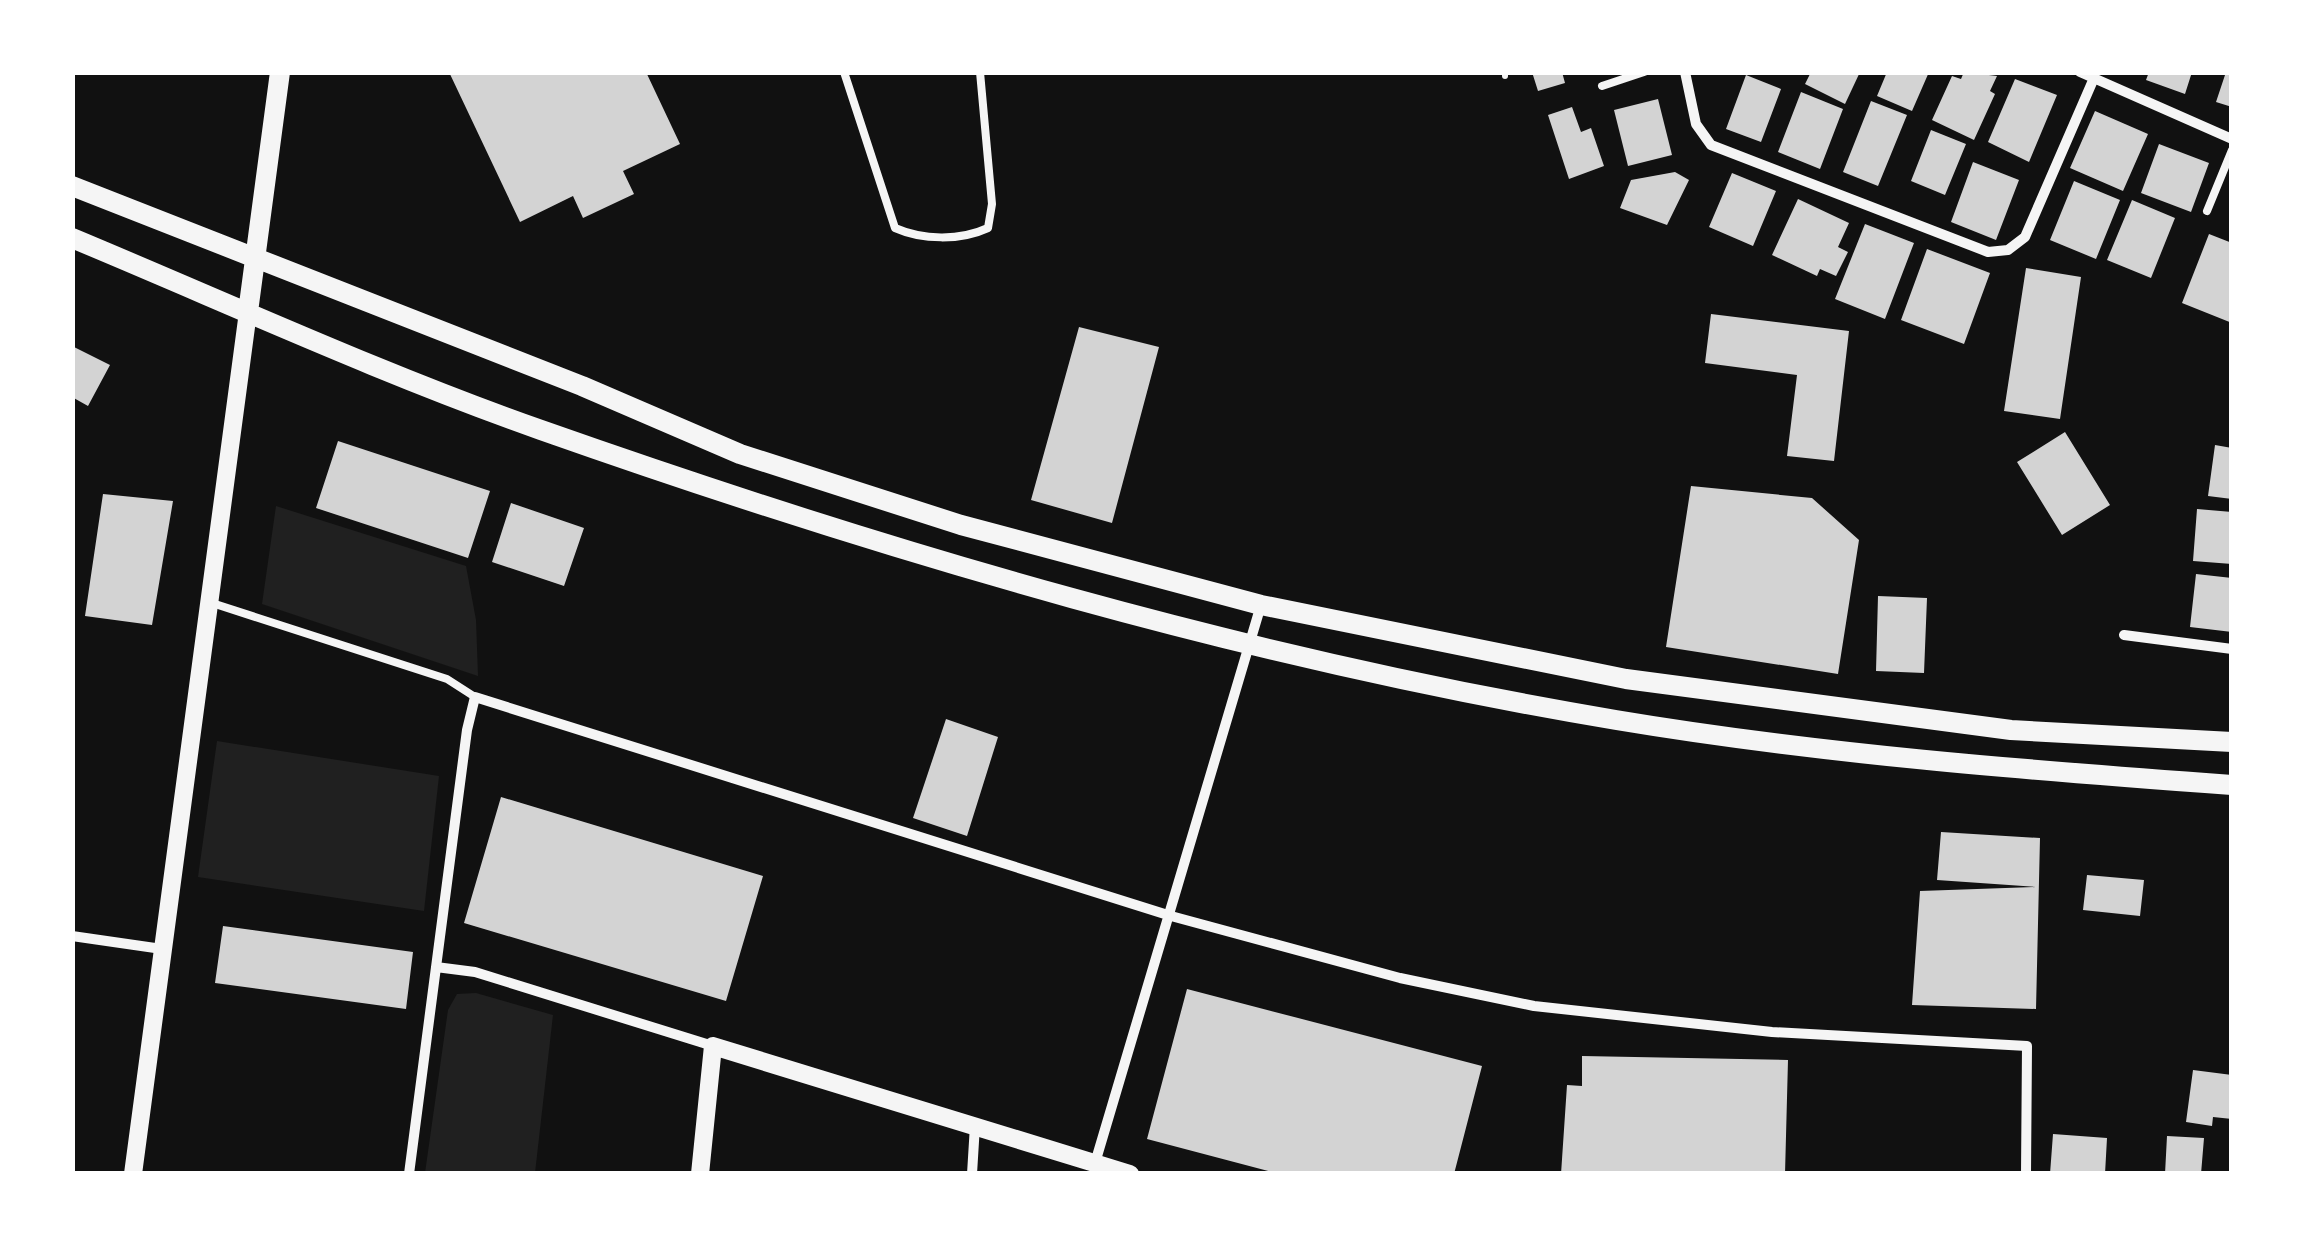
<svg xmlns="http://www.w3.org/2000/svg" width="2304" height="1246" font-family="Inter,sans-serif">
	<rect width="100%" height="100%" fill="#111"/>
	<path fill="#202020" d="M276 506 466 566 476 620 478 676 262 604Z
		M217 741 439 776 424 911 198 877Z
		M476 993 553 1015 535 1173H425L448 1010 457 994Z"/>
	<path fill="#d3d3d3" d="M449 72H646L680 144 623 171 634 194 583 218 573 196 520 222Z
		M1532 72H1562L1565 83 1538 91Z
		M1811 72H1860L1845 104 1805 84Z
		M1887 72H1929L1912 111 1877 96Z
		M1964 72 1997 76 1990 91 1995 94 1974 140 1932 120 1952 76 1961 79Z
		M2149 72H2192L2185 94 2146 80Z
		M2226 72H2232V107L2216 102Z
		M1746 75 1781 89 1761 142 1726 129Z
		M2015 79 2057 95 2029 162 1988 142Z
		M1801 92 1843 109 1820 169 1778 152Z
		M1658 99 1672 155 1628 166 1614 110Z
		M1871 101 1907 115 1878 186 1843 172Z
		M1572 107 1581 132 1591 128 1604 166 1569 179 1548 115Z
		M2095 111 2148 134 2123 191 2070 168Z
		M1931 130 1966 144 1945 195 1911 181Z
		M2159 144 2209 163 2191 212 2141 193Z
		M1973 162 2019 180 1996 240 1951 222Z
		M1675 172 1689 180 1667 225 1620 208 1631 180Z
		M1732 173 1776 191 1753 246 1709 227Z
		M2074 181 2120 200 2096 259 2050 240Z
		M1798 199 1849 223 1838 247 1848 252 1836 276 1820 269 1817 276 1772 255Z
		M2132 200 2175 218 2151 278 2107 260Z
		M1865 224 1914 243 1885 319 1835 299Z
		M2209 234 2232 243V323L2182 303Z
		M1927 249 1990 273 1964 344 1901 320Z
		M2026 268 2081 277 2060 419 2004 411Z
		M1711 314 1849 331 1834 461 1787 456 1797 375 1705 363Z
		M1079 327 1159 347 1112 523 1031 500Z
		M72 346 110 365 88 406 72 397Z
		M2065 432 2110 505 2062 535 2017 462Z
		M338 441 490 491 468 558 316 508Z
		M2215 445 2232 448V499L2208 496Z
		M1691 486 1812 498 1859 540 1838 674 1666 647Z
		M103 494 173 501 152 625 85 616Z
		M511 503 584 528 564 586 492 562Z
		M2197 509 2232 512V564L2193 561Z
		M2196 574 2232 578V632L2190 627Z
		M1878 596 1927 598 1924 673 1876 671Z
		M946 719 998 737 967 836 913 818Z
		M501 797 763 876 726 1001 464 923Z
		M1941 832 2040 838 2036 1009 1912 1005 1920 891 2036 887 1937 880Z
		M2087 875 2144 880 2140 916 2083 910Z
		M223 926 413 952 406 1009 215 983Z
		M1187 989 1482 1066 1454 1174H1280L1147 1139Z
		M1582 1056 1788 1060 1785 1174H1561L1567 1085 1582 1086Z
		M2193 1070 2232 1075V1119L2213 1117 2212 1126 2186 1122Z
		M2053 1134 2107 1138 2105 1174H2050Z
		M2167 1136 2204 1138 2201 1174H2165Z"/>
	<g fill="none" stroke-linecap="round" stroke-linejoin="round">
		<path stroke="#f5f5f5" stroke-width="6" d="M1505 72V76"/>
		<path stroke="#f5f5f5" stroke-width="8" d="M844 72 895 228C922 240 960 241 988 228L992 204 980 72
			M1602 86 1644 72
			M2207 211 2232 150
			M212 603 447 679 475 697"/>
		<path stroke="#f5f5f5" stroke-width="10" d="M1685 72 1696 124 1711 145 1988 252 2008 250 2025 237 2094 78
			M2080 72 2232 139
			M2124 635 2232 649
			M72 936 162 949
			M436 967 475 972 713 1046
			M1095 1163 1261 605
			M409 1174 467 730 475 697 1171 916 1400 978 1534 1006 1772 1032 2027 1046 2026 1174
			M972 1174 975 1125"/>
		<path stroke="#f5f5f5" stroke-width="18" d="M133 1174 248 312
			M700 1174 713 1046 1130 1174"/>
		<path stroke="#f5f5f5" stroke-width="20" d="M72 186 582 386 740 454 961 525 1261 605 1626 679 2011 730 2232 742
			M72 238C228 303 382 374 541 430 890 553 1251 659 1616 720 1819 754 2026 770 2232 785
			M248 312 280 72"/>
	</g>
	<rect width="2304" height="1246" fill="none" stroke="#ffffff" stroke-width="150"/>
</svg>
